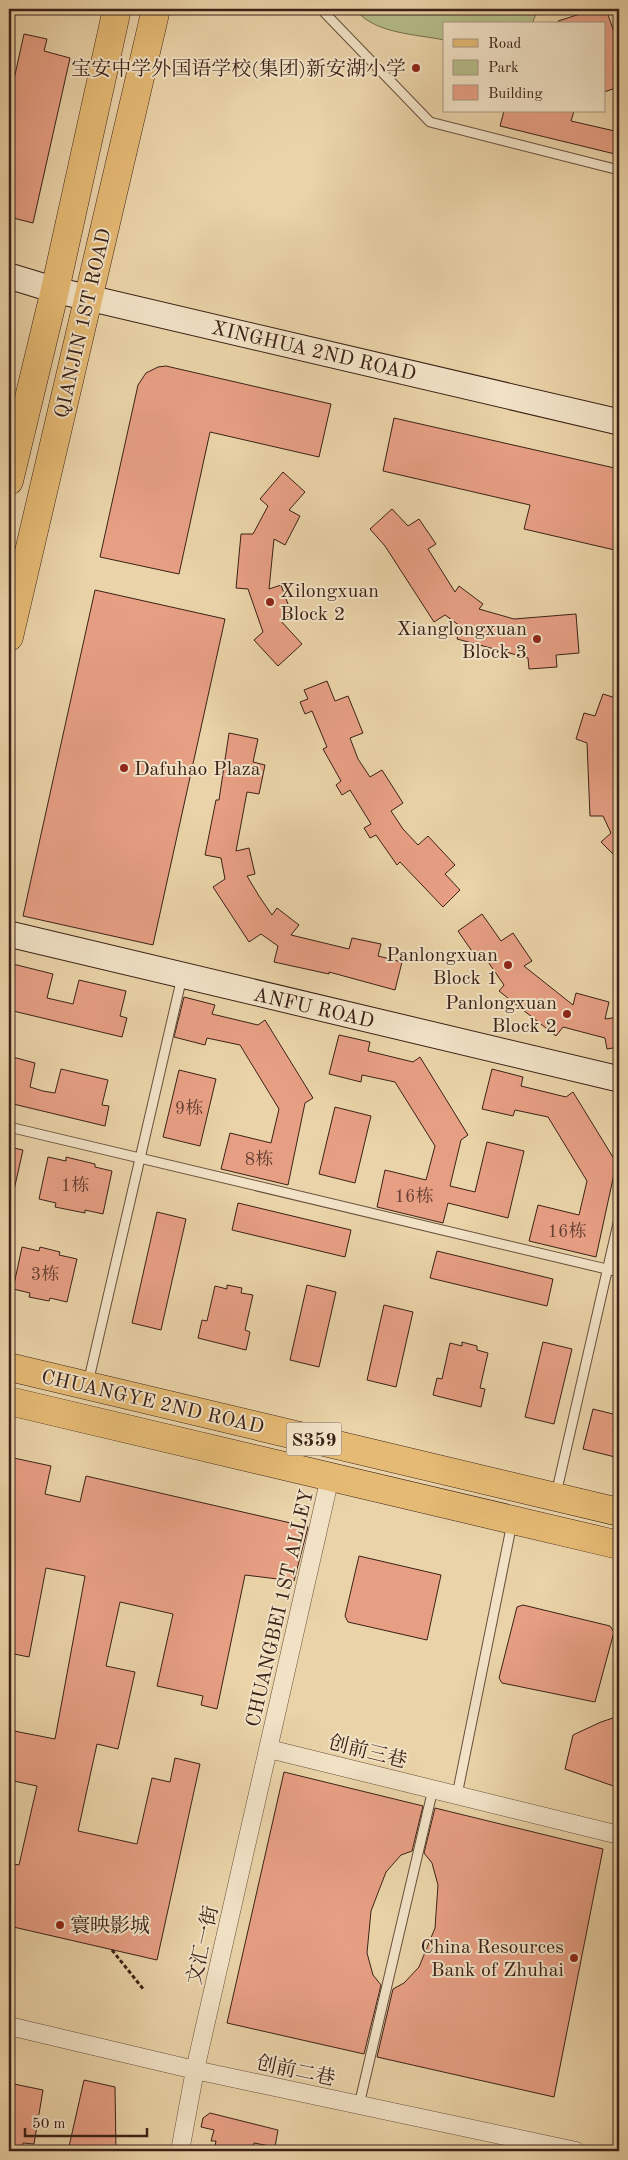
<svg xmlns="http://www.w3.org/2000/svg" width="628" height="2160" font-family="'Old Standard TT','Noto Serif SC',serif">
	<rect width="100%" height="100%" fill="#ead3a8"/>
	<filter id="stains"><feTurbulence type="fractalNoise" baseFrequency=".004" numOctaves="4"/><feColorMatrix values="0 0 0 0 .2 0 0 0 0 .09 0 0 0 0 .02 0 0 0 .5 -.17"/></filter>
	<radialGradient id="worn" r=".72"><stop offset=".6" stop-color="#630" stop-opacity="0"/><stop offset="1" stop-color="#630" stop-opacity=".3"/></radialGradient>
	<path fill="#b5bd89" stroke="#786f50" d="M355 9H538L532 24H444V40C416 34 374 34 355 9Z"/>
	<path fill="#e79f84" stroke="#3b2117" d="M596 9H606L614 32 619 30V87L604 92V24H559L558 21Z
		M24 34 47 39 44 51 70 58 33 223 9 217V102Z
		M504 111H574L571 121 619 132V155L500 126Z
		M166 366 331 404 319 457 210 432 179 574 100 557 138 385 146 373 158 367Z
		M394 418 619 469V551L524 529 530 505 383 471Z
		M283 472 305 492 289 510 300 516 285 545 274 539 269 589 281 585 292 615 280 620 302 644 278 666 254 640 263 632 248 589 236 588 241 534H253L268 506 260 499Z
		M392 509 408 526 419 519 436 544 428 549 455 592 459 586 483 604 479 609 514 619 576 614 579 653 556 655 557 667 529 669 528 658 457 639 460 626 445 615 434 622 385 546 370 529Z
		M95 590 225 619 153 945 23 916Z
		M327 681 335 701 348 696 363 733 350 738 358 759 370 777 382 770 403 803 391 811 403 829 418 845 428 836 455 865 445 874 460 890 443 907 400 862 397 865 376 835 370 838 364 828 371 824 350 790 342 795 336 785 341 781 323 749 327 747 312 711 305 714 300 702 308 699 304 690Z
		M603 694 619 699V860L601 842 611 833 603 816H590L587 743 576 739 584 713 595 716Z
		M229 733 258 739 253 762 265 765 259 794 247 792 236 851 249 848 255 874 247 876 259 896 272 915 277 908 299 925 291 935 349 949 352 938 381 944 378 956 402 962 395 990 329 972V974L274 962 278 946 261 934 249 942 213 887 225 879 221 858 205 855 216 800H219Z
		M482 914 501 941 513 933 532 961 524 966 573 1005 576 993 609 1002 605 1019 619 1017V1047L607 1049 605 1038 563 1027 556 1036 499 991 504 985 484 956 478 960 458 931Z
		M9 963 53 974 47 998 73 1004 79 980 126 991 120 1016 127 1018 122 1037 9 1010Z
		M184 997 215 1005 212 1014 258 1025 265 1020 313 1098 305 1103 288 1185 221 1169 230 1133 271 1143 279 1109 240 1045 207 1038 205 1045 174 1037Z
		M339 1035 370 1042 368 1051 413 1062 420 1057 468 1135 461 1140 450 1186 475 1192 487 1142 524 1151 508 1218 448 1203 443 1223 377 1207 385 1170 426 1180 435 1146 395 1082 362 1075 361 1082 329 1074Z
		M9 1056 35 1063 30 1087 43 1091 55 1093 61 1069 108 1080 102 1105 109 1106 105 1126 9 1103Z
		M492 1069 523 1077 521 1086 566 1097 573 1092 619 1167V1171L614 1174 596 1257 529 1241 538 1205 579 1215 587 1181 548 1117 515 1110 513 1116 482 1109Z
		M179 1070 216 1079 200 1146 163 1137Z
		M335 1107 371 1116 355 1183 319 1174Z
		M9 1147 23 1150 14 1190H9Z
		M48 1157 66 1161V1157L95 1164V1167L112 1171 103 1214 85 1210V1213L55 1207 56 1203 39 1199Z
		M238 1203 351 1230 345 1257 232 1230Z
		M157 1212 186 1219 161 1330 132 1323Z
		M22 1247 39 1251 40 1247 60 1252 59 1255 77 1259 67 1302 50 1298 49 1301 29 1297 30 1293 13 1289Z
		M437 1251 553 1279 547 1306 430 1278Z
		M227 1285 242 1288 241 1293 253 1295 245 1330 250 1332 246 1350 198 1338 202 1320 207 1321 215 1286 227 1289Z
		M307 1285 336 1292 319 1367 290 1360Z
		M384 1305 413 1312 396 1387 367 1380Z
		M462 1342 477 1346V1350L488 1353 480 1388 485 1389 481 1407 433 1395 437 1378 442 1379 450 1343 462 1346Z
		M543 1342 572 1349 554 1424 525 1417Z
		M593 1409 617 1415 613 1431 619 1432V1458L583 1449Z
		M9 1457 51 1466 45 1494 80 1502 86 1476 308 1527 294 1581 245 1575 217 1709 201 1705 203 1696 157 1686 173 1614 120 1602 106 1666 135 1672 118 1749 97 1744 78 1831 137 1844 152 1778 170 1782 175 1758 200 1764 157 1960 9 1926V1863L19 1865 37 1786 9 1780V1730L55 1739 85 1576 46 1568 29 1657 9 1653Z
		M359 1556 441 1575 427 1640 348 1622 345 1616Z
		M523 1605 610 1626 614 1632 595 1702 502 1683 499 1678 517 1607Z
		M619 1716V1788L565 1769 573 1735 601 1722Z
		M284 1772 423 1806 412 1851 401 1855 386 1872 371 1911 367 1953 373 1975 381 1985 364 2054 227 2023Z
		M435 1808 603 1849 554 2097 377 2057 393 1989 404 1983 419 1967 435 1928 438 1885 432 1863 424 1853Z
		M84 2080 115 2087 116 2151H68Z
		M9 2083 43 2090 34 2144 23 2143 21 2151H9Z
		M210 2113 278 2130 275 2147 254 2143 252 2151H214L216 2141H211L214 2130 201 2127 203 2118Z"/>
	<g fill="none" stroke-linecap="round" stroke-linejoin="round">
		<defs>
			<path id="lane" d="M321 9 430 122 619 170
				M9 1127 619 1272
				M88 1383 182 977
				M556 1494 619 1219
				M457 1795 512 1523
				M359 2105 433 1789"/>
			<path id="street" d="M269 1749 619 1835
				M9 2026 195 2070 576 2151
				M180 2151 195 2070 330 1477"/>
			<path id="secondary" d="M9 276 55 290 619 422
				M9 934 619 1079"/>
			<path id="primary" d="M9 481 55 290 117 9
				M9 637 156 9
				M9 1367 619 1512
				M9 1401 619 1545"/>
		</defs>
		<use href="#lane" stroke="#674e3b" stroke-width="11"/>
		<use href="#street" stroke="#674e3b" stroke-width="19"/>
		<use href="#secondary" stroke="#3b2117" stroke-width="27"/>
		<use href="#primary" stroke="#3b2117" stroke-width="29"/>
		<path stroke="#3b2117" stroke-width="3" stroke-dasharray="4 2.5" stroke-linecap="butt" d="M112 1950 144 1990"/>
		<use href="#lane" stroke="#f1e2c6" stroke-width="9"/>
		<use href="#street" stroke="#f1e2c6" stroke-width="18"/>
		<use href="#secondary" stroke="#f1e2c6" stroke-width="25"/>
		<use href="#primary" stroke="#e5ba74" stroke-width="28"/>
	</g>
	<g fill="#8f2418" stroke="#f1e2c6" stroke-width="2">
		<circle cx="416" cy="68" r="5"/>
		<circle cx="270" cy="602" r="5"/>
		<circle cx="537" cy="639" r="5"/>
		<circle cx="124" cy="768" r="5"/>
		<circle cx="508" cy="965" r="5"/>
		<circle cx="567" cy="1014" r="5"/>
		<circle cx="60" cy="1925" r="5"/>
		<circle cx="574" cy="1958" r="5"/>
	</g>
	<g text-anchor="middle" stroke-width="4" stroke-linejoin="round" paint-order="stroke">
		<g font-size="18" fill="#664032">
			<text x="189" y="1114">9栋</text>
			<text x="259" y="1165">8栋</text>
			<text x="75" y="1191">1栋</text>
			<text x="414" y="1202">16栋</text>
			<text x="567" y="1237">16栋</text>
			<text x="45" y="1280">3栋</text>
		</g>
		<rect fill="#f1e2c6" stroke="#725b4c" stroke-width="1" x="286.5" y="1422.5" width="55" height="33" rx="4"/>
		<g font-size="19" font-weight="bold" fill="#3b2117">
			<text x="314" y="1446">S359</text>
		</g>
		<g font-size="20" fill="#3b2117" stroke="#f1e2c6" text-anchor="end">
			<text x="406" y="75">宝安中学外国语学校(集团)新安湖小学</text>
			<text x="280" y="597" text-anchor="start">Xilongxuan<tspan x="280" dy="23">Block 2</tspan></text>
			<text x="527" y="635">Xianglongxuan<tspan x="527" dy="23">Block 3</tspan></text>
			<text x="134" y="775" text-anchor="start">Dafuhao Plaza</text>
			<text x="498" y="961">Panlongxuan<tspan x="498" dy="23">Block 1</tspan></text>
			<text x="557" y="1009">Panlongxuan<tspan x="557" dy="23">Block 2</tspan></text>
			<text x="70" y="1932" text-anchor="start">寰映影城</text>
			<text x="564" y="1953">China Resources<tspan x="564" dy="23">Bank of Zhuhai</tspan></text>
		</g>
		<g font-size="20" fill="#3b2117" stroke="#f1e2c6">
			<text transform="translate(82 323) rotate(-77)" y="7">QIANJIN 1ST ROAD</text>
			<text transform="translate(314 350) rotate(13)" y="7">XINGHUA 2ND ROAD</text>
			<text transform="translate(314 1007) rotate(13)" y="7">ANFU ROAD</text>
			<text transform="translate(153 1401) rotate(13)" y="7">CHUANGYE 2ND ROAD</text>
			<text transform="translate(279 1608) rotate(-77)" y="7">CHUANGBEI 1ST ALLEY</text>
			<text transform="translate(368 1751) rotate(14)" y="7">创前三巷</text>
			<text transform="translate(202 1945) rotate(-77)" y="7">文汇一街</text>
			<text transform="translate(296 2070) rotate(12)" y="7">创前二巷</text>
		</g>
	</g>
	<rect width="628" height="2160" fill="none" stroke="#ead3a8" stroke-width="30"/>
	<rect x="10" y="10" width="608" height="2140" fill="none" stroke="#3b2117" stroke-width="2.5"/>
	<rect x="15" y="15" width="598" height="2130" fill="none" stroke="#3b2117"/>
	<rect x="443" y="22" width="162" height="90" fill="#f1e2c6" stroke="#a89580"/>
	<rect x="453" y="39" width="25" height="8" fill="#e5ba74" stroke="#a89580"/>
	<text x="488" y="48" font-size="15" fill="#3b2117">Road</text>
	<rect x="453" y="60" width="25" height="15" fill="#b5bd89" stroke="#a89580"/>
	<text x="488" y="72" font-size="15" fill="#3b2117">Park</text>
	<rect x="453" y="85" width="25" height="15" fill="#e79f84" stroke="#a89580"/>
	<text x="488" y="98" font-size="15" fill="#3b2117">Building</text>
	<path d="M25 2128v8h122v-8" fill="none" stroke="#3b2117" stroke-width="2.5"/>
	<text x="32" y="2128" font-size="15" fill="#3b2117" stroke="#f1e2c6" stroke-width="4" paint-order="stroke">50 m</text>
	<rect width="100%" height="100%" filter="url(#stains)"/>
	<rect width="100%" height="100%" fill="url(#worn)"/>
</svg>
